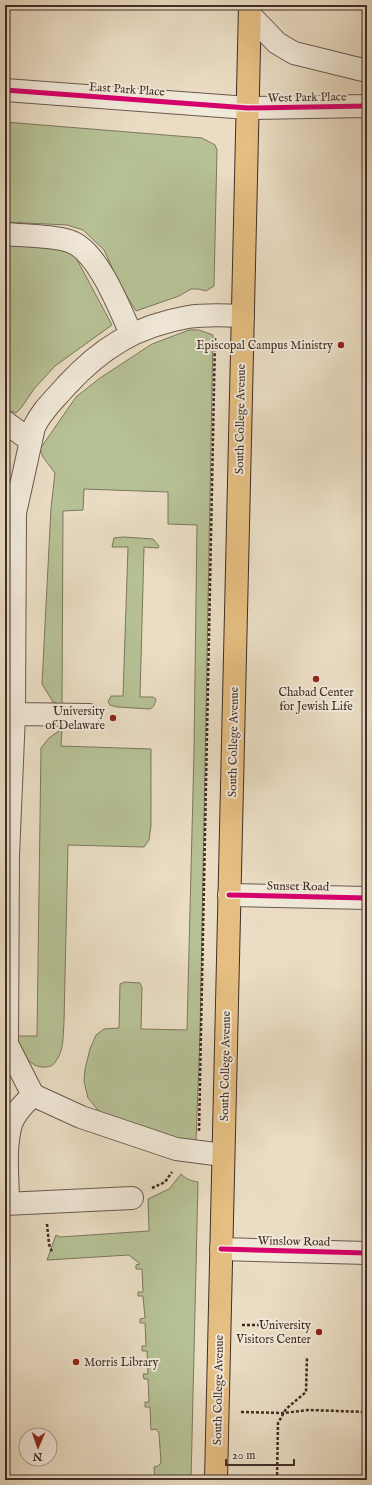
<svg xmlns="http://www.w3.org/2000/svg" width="372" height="1485" font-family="'IM FELL English',serif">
	<rect width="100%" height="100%" fill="#eaddc4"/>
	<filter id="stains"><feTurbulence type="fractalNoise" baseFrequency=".005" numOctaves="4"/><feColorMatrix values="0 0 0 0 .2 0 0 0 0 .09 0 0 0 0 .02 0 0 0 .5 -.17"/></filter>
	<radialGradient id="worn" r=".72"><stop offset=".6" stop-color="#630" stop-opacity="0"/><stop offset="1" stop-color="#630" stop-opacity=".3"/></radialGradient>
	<path fill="#b6c195" stroke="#7c775e" d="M5 122 202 138 215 145 217 150 214 286 206 291 198 289H191L179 296 136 311 120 285 104 250 83 230 67 225 5 222Z
		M5 240 62 247 75 256 112 325 55 366 34 389 21 408 16 413 5 409Z
		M189 330H199L213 335 200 1034 196 1141 191 1143 102 1115 88 1098 84 1081 85 1069 90 1049 96 1035 104 1029 119 1028 120 984 125 982 140 983 142 988 141 1029 187 1030 194 752 197 525 168 524V492L84 489 83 510 63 511 62 705 53 702 42 684 51 508 55 473 43 457 40 449 76 397 100 378 152 344Z
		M124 537 153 539 159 546 158 548 144 547 140 697H153L156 699C155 704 154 707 150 709L117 707 110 705 108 702 111 696H123L128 547H112L114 538Z
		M62 729 61 746 151 749V825L149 840 144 847 68 845 64 1022C63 1035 64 1051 56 1061 54 1065 50 1067 46 1067 29 1069 20 1050 16 1036H37L41 748 49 738Z
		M181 1174C186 1179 191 1181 198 1182L191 1480H155L154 1467 158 1466 161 1463 159 1433 156 1429 151 1430 150 1407H145V1402H149L148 1379H144L143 1374H148L147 1351H142V1346H146L145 1323H140V1319L145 1318 143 1296H138V1292H143L142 1269H136V1265L140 1264 129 1255 47 1260 56 1235 60 1237 149 1231 148 1199 169 1189Z
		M5 1219 7 1223 10 1261 7 1262 9 1291H5Z"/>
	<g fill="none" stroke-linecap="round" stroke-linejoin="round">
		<defs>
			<path id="minor" d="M250 15 277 43 294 53 367 71
				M5 90 248 108 367 106
				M5 234C26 236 49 235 69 241 97 249 120 309 131 334
				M5 422 31 441
				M14 714 89 715
				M229 895 367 898
				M223 1155 176 1149 81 1117 33 1095 7 1044 8 856 14 714 15 513 34 427C42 410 54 400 66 386 101 348 136 326 188 317 206 314 225 315 243 316
				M5 1204 132 1198
				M8 1204C8 1178 4 1149 11 1124 15 1112 25 1103 33 1095
				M221 1249 367 1253"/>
			<path id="major" d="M216 1480 250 5"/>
		</defs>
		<use href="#minor" stroke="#6b594e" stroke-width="24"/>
		<use href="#major" stroke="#412d26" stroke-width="24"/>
		<path stroke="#412d26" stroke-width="2.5" stroke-dasharray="3 2" stroke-linecap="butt" d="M199 1131 215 338
			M152 1188 165 1182 172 1172
			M47 1224 49 1244 52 1252
			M242 1325H267
			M241 1412 284 1413 308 1410 367 1412
			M277 1480 278 1423 286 1409 306 1392 307 1357"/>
		<use href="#minor" stroke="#f1e9d9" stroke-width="22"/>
		<use href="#major" stroke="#e5be82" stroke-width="22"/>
		<defs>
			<path id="cycleway" d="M5 90 248 108 367 106
				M229 895 367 898
				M221 1249 367 1253"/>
		</defs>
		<use href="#cycleway" stroke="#f1e9d9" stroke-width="8"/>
		<use href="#cycleway" stroke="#d6006c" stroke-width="5"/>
	</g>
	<g fill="#8f2418" stroke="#f1e9d9" stroke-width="1.5">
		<circle cx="341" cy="345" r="4"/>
		<circle cx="316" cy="679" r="4"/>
		<circle cx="113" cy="718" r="4"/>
		<circle cx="319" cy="1332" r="4"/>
		<circle cx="76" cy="1362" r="4"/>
	</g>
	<g text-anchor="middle" stroke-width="4" stroke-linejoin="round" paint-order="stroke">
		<g font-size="12" fill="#412d26" stroke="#f1e9d9">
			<text transform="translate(127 89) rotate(4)" y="4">East Park Place</text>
			<text transform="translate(307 97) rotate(-1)" y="4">West Park Place</text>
			<text transform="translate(240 419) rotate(-89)" y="4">South College Avenue</text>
			<text transform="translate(233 742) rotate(-89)" y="4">South College Avenue</text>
			<text transform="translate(298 886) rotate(1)" y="4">Sunset Road</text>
			<text transform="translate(225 1066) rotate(-89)" y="4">South College Avenue</text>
			<text transform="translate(294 1241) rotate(1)" y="4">Winslow Road</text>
			<text transform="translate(218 1390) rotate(-89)" y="4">South College Avenue</text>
		</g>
		<g font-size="12" fill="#412d26" stroke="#f1e9d9" text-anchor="end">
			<text x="333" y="349">Episcopal Campus Ministry</text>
			<text x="316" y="696" text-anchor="middle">Chabad Center<tspan x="316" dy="14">for Jewish Life</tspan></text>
			<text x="105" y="715">University<tspan x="105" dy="14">of Delaware</tspan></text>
			<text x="311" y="1329">University<tspan x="311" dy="14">Visitors Center</tspan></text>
			<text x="84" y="1366" text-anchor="start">Morris Library</text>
		</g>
	</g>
	<rect width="372" height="1485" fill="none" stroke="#eaddc4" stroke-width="20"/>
	<rect x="6" y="6" width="360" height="1473" fill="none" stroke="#412d26" stroke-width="2"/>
	<rect x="10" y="10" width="352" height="1465" fill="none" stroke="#412d26"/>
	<g transform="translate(38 1447) rotate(182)"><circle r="19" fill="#f1e9d9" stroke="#ab9e91"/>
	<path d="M0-3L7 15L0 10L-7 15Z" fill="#8f2418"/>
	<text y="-6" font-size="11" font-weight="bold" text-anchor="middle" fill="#412d26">N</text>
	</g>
	<path d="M226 1459v6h68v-6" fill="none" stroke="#412d26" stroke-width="2"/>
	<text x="232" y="1459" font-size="12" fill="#412d26" stroke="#f1e9d9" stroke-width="3" paint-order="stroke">20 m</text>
	<rect width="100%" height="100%" filter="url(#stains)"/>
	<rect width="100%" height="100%" fill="url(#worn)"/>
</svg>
